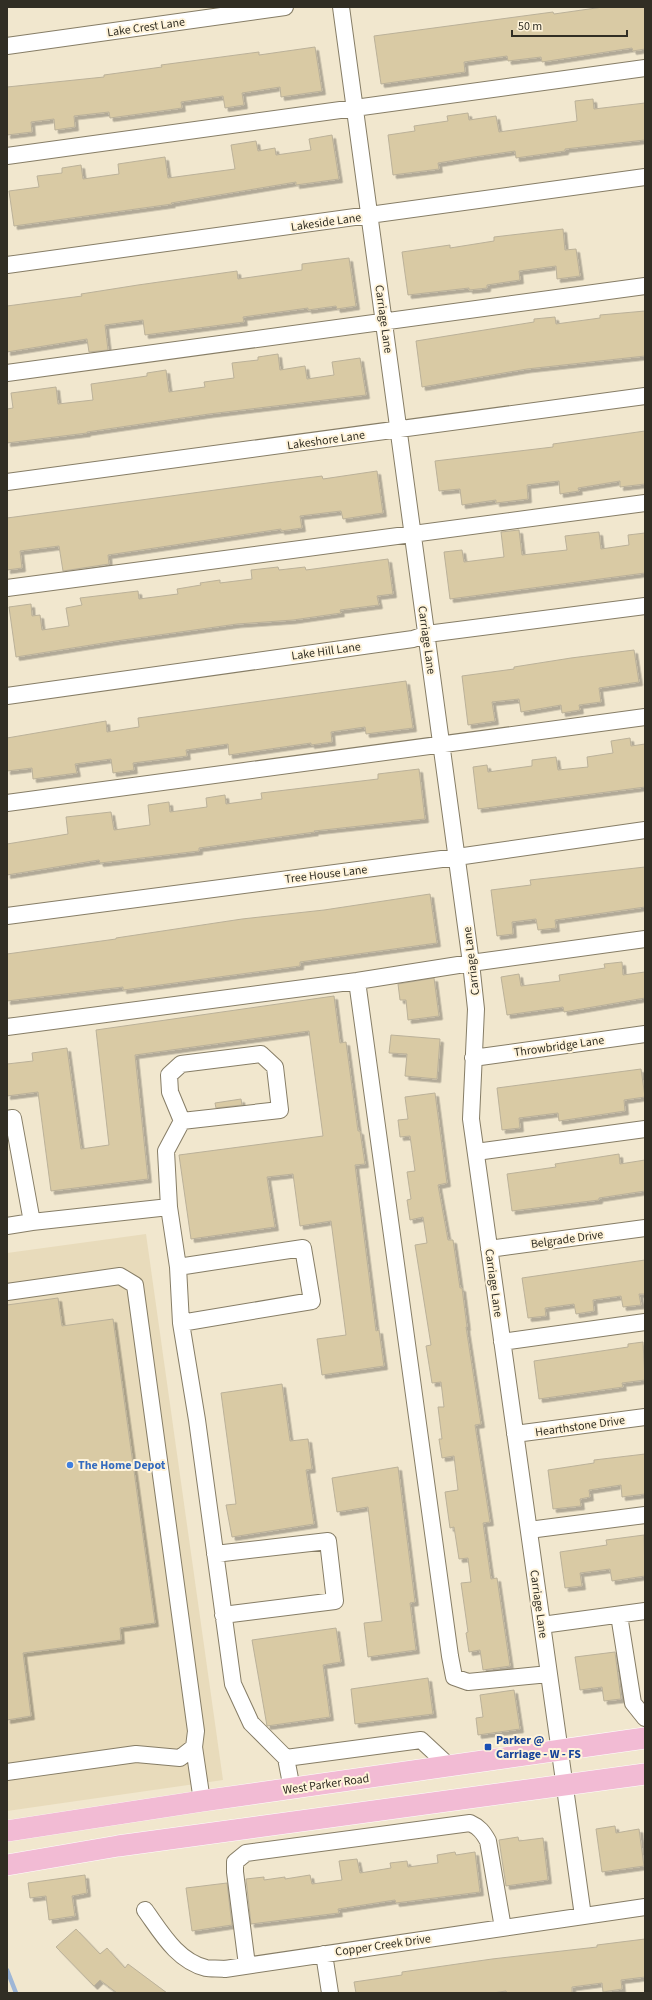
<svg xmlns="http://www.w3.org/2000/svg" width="652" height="2000" font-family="'Source Sans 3',sans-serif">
	<defs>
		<filter id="shadow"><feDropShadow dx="3.5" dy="3.5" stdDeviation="0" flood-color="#0004"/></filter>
	</defs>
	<rect width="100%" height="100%" fill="#f1e7ce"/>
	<path fill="#e8dbbb" d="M146 1234 223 1780 7 1811V1253Z"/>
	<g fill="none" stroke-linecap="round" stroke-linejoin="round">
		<path stroke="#9eb6d6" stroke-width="4.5" d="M7 1970 16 1993"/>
	</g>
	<path fill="#d9caa4" stroke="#bbb199" filter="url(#shadow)" d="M603 7H645V49L633 51 632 48 542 62 541 57 508 61 507 56 464 62 465 72 381 84 374 36 553 12 554 14Z
		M315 47 322 91 281 97 280 87 242 93 244 105 225 108 223 96 181 102 182 108 168 110 110 118 109 112 74 116 75 127 55 130 54 119 31 122 32 132 7 135V87L104 77V75L162 67 161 65 259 52V55Z
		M593 99 594 109 645 103V140L565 149V151L516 158 515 151 474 157 438 163 439 169 393 175 388 135 415 131 414 126 448 121 447 116 468 113 469 120 496 116 499 132 577 121 575 101Z
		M332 135 339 179 296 185V182L171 203 172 204 14 226 9 191 39 187 37 176 62 173V168L81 165 83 179 119 174 118 164 165 157 168 178 235 169 231 145 256 141 258 151 275 148 276 155 311 150 309 139Z
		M563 229 565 250 576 249 580 276 557 279 556 266 519 271 520 280 487 285V288L469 290V288L408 295 402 252 450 245V248L494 241V237Z
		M349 258 356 306 337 309 336 306 308 310V308L243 317 244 322 145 335 143 320 105 325 108 350 89 352 87 339 7 352V306L82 296 81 294 138 285 237 271 238 279 302 270V264Z
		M645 311V356L527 369 422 387 416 341 534 322V319L555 317 556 324 600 318V315Z
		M278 354 280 370 305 366 307 379 334 375 332 362 360 358 366 395 209 414 87 432V433L7 443V409L13 408 11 393 56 387 58 404 93 400 91 384 147 376V373L166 370 169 392 205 387 204 382 234 378 232 363 258 360V357Z
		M645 431V484L620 487V481L578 488 579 491 560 494 559 481 527 485 528 499 496 503V500L462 505 460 489 439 491 435 461 553 447V444Z
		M377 471 383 513 343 519 341 511 300 516 302 528 281 531V529L108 555 109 564 63 571 59 546 20 551 22 568 7 570V518L275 482 322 476 323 479Z
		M519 530 522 555 567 550 565 536 599 532 601 549 629 545 628 535 645 533V573L450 599 444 552 462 550 464 562 504 557 501 532Z
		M388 559 393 594 377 596 379 605 340 610 341 613 293 620 237 624 116 641 16 657 9 607 31 604 32 616 40 615 42 630 69 626 66 608 82 605 80 598 138 591 139 599 178 594 177 589 201 585 200 583 220 580V583L252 579 251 570 278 567 279 570 305 567 306 570Z
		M634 650 639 682 599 688 601 702 579 705 580 710 562 713 561 705 521 712 519 699 492 702 495 721 468 725 462 676 514 669V667L571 658Z
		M406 681 413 728 366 734 365 727 331 732 332 742 311 745V743L229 755 228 744 186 750 187 756 133 763 134 770 113 773 111 759 75 764 77 773 33 779 32 768 7 771V738L106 721 107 732 139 727 138 718Z
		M630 738 631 746 645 744V787L478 809 473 767 487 765 488 772 532 766V760L556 757 558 770 588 767 587 757 613 753 611 741Z
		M419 769 425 819 314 831 315 832 199 848V851L100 863 99 860 7 875V844L68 834 66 817 111 812 114 830 150 825 148 805 169 802 170 812 207 807 206 798 225 795 226 804 262 799 261 793 378 779V774Z
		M645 867V907L555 920 556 928 538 930 536 919 512 922 513 934 497 936 491 890 531 885 530 880Z
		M430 894 437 943 300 962V966L123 990V987L7 1001V954L116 939V938L242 919 324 910Z
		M622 962 623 975 645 972V998L564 1012 563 1007 507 1015 501 977 519 974 521 986 560 981 559 975 605 968 604 964Z
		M434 978 439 1016 408 1020 406 1000H400L398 984Z
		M334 996 340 1043 346 1042 358 1131H360L365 1164 355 1165 376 1331 379 1330 384 1366 322 1375 317 1339 346 1335 331 1221 300 1226 293 1174 267 1177 275 1227 191 1239 179 1155 323 1136 309 1031 135 1055 148 1179 51 1191 38 1092 7 1096V1064L33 1061 32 1053 67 1048 81 1149 109 1145 96 1030Z
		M391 1035 440 1039 437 1079 405 1076 407 1054 389 1053Z
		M641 1069 645 1097 624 1100 625 1111 559 1121 558 1113 519 1118 520 1128 502 1130 497 1088Z
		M435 1093 447 1183 438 1185 448 1240H453L460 1288H462L467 1327H466L481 1424 475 1425 490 1522 483 1523 491 1579 497 1578 510 1666 483 1670 480 1650 469 1652 466 1633 468 1632 461 1583 471 1582 468 1558 459 1559 454 1527 450 1528 445 1492 458 1490 454 1456 442 1458 439 1439H442L438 1407H444L441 1382 432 1383 426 1346 431 1345 415 1245 427 1243 423 1217 410 1220 407 1200 411 1199 407 1172 415 1171 410 1136 400 1137 398 1120 408 1119 405 1097Z
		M241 1099 242 1105 216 1108 215 1103Z
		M619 1154 620 1164 645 1160V1191L599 1198V1200L512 1211 507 1174 556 1167 555 1164Z
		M645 1260V1294H639L641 1305 623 1307 621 1296 593 1300 594 1311 576 1314 574 1304 545 1308 546 1316 528 1318 522 1278Z
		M58 1298 62 1326 113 1319 155 1623 120 1628 121 1640 23 1653 31 1716 7 1720V1305Z
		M643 1342 645 1380 622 1383 623 1387 539 1399 534 1361 628 1347V1344Z
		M282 1384 290 1441 308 1439 312 1469 306 1470 314 1524 232 1537 226 1505 236 1504 221 1393Z
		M645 1454V1494L622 1497 621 1485 589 1490 590 1497 580 1499 581 1506 553 1509 548 1470 594 1463V1460Z
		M398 1467 415 1602 410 1603 416 1650 368 1657 364 1623 382 1621 368 1507 337 1512 332 1478Z
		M644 1535 645 1576 612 1581 610 1569 580 1573 582 1586 565 1588 560 1552 607 1545 606 1540Z
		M336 1628 341 1662 323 1665 330 1717 267 1726 252 1640Z
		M615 1652 621 1699 604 1701 602 1687 580 1690 575 1657Z
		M428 1678 433 1714 355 1724 351 1689Z
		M514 1690 520 1729 478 1735 476 1718 483 1717 480 1695Z
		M615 1826 616 1833 639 1829 644 1866 602 1872 596 1829Z
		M518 1837 519 1841 543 1838 548 1880 506 1886 499 1840Z
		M455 1852 456 1855 475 1852 480 1892 396 1903 395 1900 338 1909 339 1913 251 1924 246 1879 264 1877V1880L285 1877V1879L310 1875 312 1884 342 1880 339 1861 357 1859 360 1873 391 1868 390 1863 407 1861 408 1867 438 1863 437 1855Z
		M85 1875 87 1893 72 1896 75 1916 49 1920 46 1896 30 1898 28 1883Z
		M227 1883 232 1925 192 1931 186 1888Z
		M76 1929 100 1954 107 1948 125 1968 128 1964 167 1993H117L100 1980 94 1986 56 1947Z
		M645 1939V1977L621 1980 622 1989 603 1992 602 1983 572 1987V1993H507L506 1991 493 1993H356L354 1982 402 1975V1972L492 1959 597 1947V1945Z"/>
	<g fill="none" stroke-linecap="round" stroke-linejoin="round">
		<defs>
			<path id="minor" d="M341 7 471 963 476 1009 471 1119 583 1916
				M7 46 285 7
				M7 156 645 68
				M7 265 645 177
				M7 373 645 286
				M7 482 645 396
				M7 588 645 503
				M7 696 413 639 427 634 645 606
				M7 803 645 717
				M7 916 457 857 645 830
				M357 981 450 1656 454 1677 468 1682 549 1674
				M7 1027 357 981 471 963 645 939
				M261 1054 275 1067 280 1110 182 1121 170 1092 169 1075 181 1064Z
				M473 1058 645 1034
				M7 1119 13 1118 32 1222 169 1207 166 1151 182 1121
				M476 1152 645 1129
				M169 1207 178 1267 303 1248 312 1301 181 1323 197 1420 233 1684 251 1723 286 1758 292 1789
				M7 1226 32 1222
				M489 1249 645 1228
				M178 1267 181 1323
				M7 1292 120 1276 135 1285 196 1731 194 1747 202 1801
				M502 1342 645 1322
				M515 1434 645 1417
				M529 1530 645 1515
				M215 1554 328 1541 335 1601 223 1615
				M619 1615 633 1703 645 1718
				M542 1625 645 1611
				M286 1758 421 1740 449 1766
				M7 1772 136 1754 180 1758 194 1747
				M145 1910C161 1932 177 1961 206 1968 211 1969 219 1968 225 1969L645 1907
				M324 1954 330 1993
				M247 1965 235 1872V1862L246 1853 470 1823C479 1827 483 1832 488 1841L503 1928"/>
			<path id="major" d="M7 1831 202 1801 645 1738
				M7 1865 118 1846 645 1774"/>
		</defs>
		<use href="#minor" stroke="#867d66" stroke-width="18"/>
		<use href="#major" stroke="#fff" stroke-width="22"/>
		<use href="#minor" stroke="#fff" stroke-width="16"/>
		<use href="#major" stroke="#f2bbd4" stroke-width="21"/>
	</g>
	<circle fill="#3f7fe0" stroke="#fff4db" stroke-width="1.5" cx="70" cy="1465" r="4"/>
	<rect fill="#1a4fb4" stroke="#fff4db" stroke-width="1.5" x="484" y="1743" width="8" height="8" rx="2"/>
	<g text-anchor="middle" stroke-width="4" stroke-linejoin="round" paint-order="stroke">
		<g font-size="12" fill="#312e24" stroke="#fff4db">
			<text transform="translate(146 27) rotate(-8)" y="4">Lake Crest Lane</text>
			<text transform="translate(326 222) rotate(-8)" y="4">Lakeside Lane</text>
			<text transform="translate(384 319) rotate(82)" y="4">Carriage Lane</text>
			<text transform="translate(326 440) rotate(-8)" y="4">Lakeshore Lane</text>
			<text transform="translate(427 640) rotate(82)" y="4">Carriage Lane</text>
			<text transform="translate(326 651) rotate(-8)" y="4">Lake Hill Lane</text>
			<text transform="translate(326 874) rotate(-7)" y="4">Tree House Lane</text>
			<text transform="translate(471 961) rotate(-97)" y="4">Carriage Lane</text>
			<text transform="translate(559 1046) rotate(-8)" y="4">Throwbridge Lane</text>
			<text transform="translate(567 1239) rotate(-8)" y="4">Belgrade Drive</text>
			<text transform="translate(494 1283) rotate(82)" y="4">Carriage Lane</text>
			<text transform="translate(580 1426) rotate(-8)" y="4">Hearthstone Drive</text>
			<text transform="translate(539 1604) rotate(82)" y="4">Carriage Lane</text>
			<text transform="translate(326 1784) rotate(-8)" y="4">West Parker Road</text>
			<text transform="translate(383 1945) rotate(-8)" y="4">Copper Creek Drive</text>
		</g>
		<g font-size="12" font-weight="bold" fill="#366cbe" stroke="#fff4db" text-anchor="start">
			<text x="78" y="1469">The Home Depot</text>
		</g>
		<g font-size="12" font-weight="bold" fill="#164399" stroke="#fff4db" text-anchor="start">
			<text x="496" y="1744">Parker @<tspan x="496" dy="14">Carriage - W - FS</tspan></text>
		</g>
	</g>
	<rect width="652" height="2000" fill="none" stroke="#312e24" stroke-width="16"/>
	<path d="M512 30v6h115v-6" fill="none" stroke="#312e24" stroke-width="2"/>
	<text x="518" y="30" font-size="12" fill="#312e24" stroke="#fff4db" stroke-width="3" paint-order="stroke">50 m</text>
</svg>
